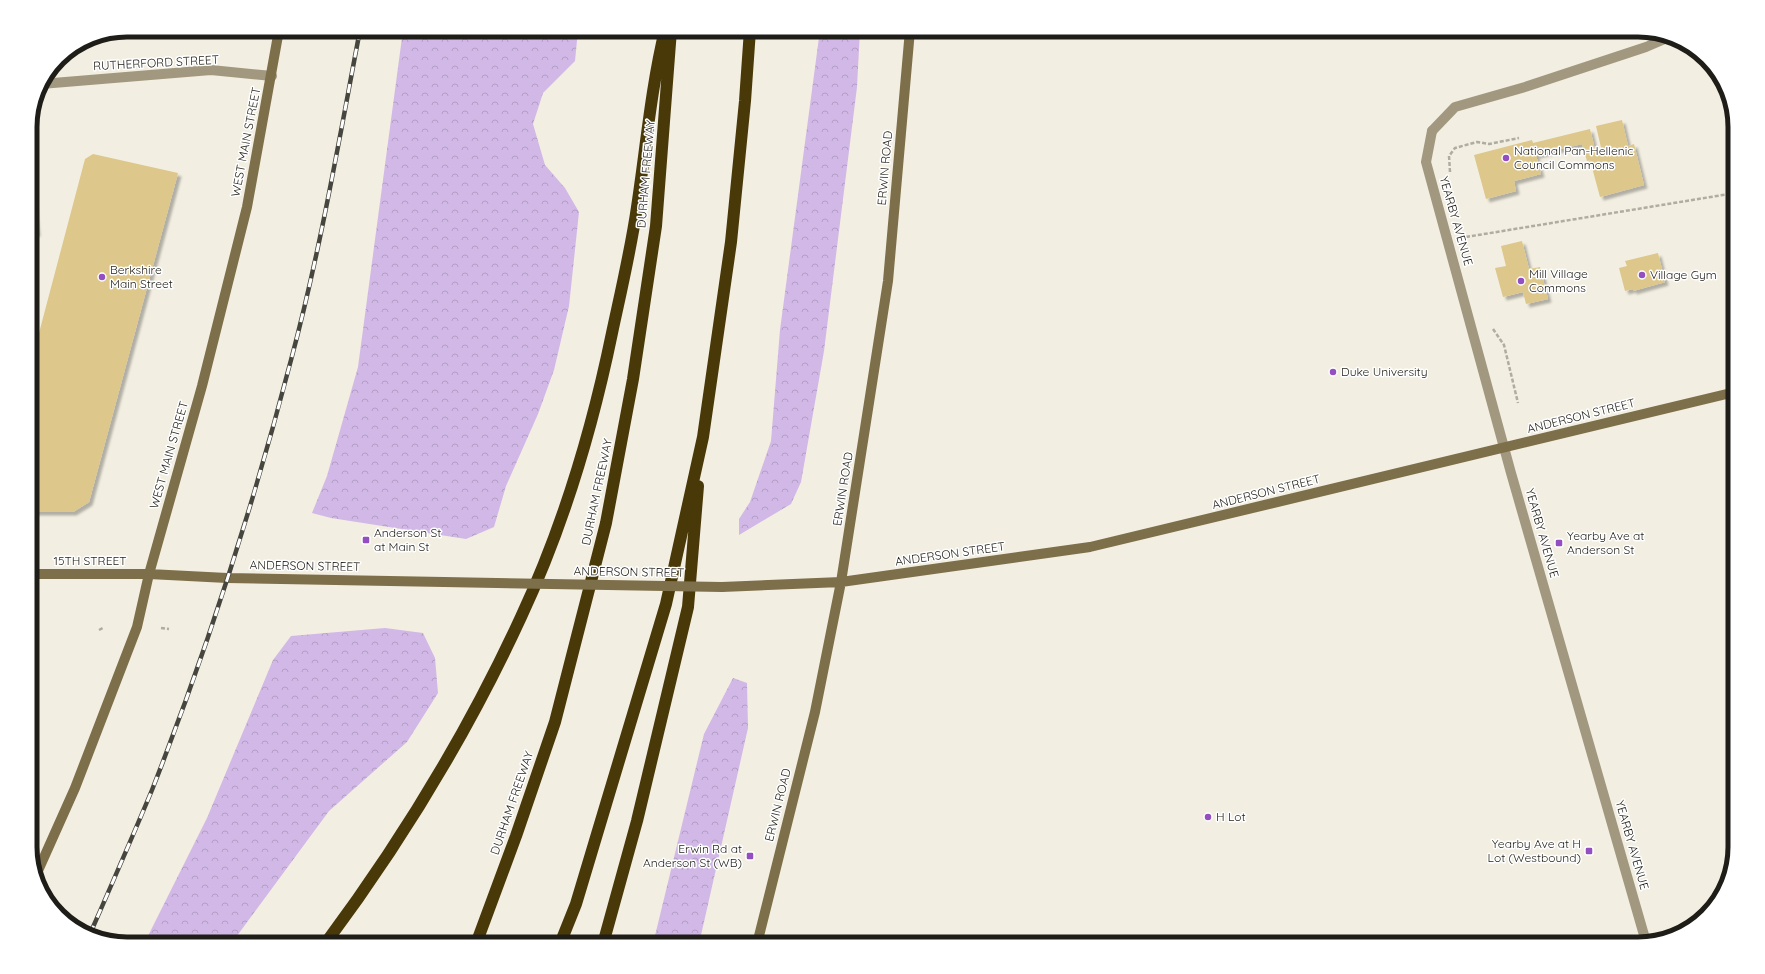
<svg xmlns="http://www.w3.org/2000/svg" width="1765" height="974" font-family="Quicksand,sans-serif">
	<defs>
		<pattern id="forest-crowns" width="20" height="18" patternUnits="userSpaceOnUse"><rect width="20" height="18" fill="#d1b8e7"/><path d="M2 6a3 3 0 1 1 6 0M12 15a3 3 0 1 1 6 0" fill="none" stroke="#b39ec5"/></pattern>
		<filter id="shadow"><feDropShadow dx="3.5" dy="3.5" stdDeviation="1" flood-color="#0004"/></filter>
	</defs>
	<rect width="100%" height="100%" fill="#f2eee1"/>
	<path fill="url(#forest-crowns)" d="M403 30H578L575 61 543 93 533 124 545 165 565 188 579 212 569 306 554 370 538 414 506 486 494 527 466 539 331 518 312 513 327 476 358 367Z
		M820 30H860L857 87 824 351 801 482 791 504 739 535V519L750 502 771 441 780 330Z
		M385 628 423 633 435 658 438 693 407 742 329 811 231 944H144L207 818 273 660 291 636Z
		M733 678 747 683 748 728 699 944H653L704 734Z"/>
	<path fill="#dec78a" filter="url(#shadow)" d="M1622 120 1628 146 1634 144 1644 185 1600 197 1590 160 1587 161 1582 144 1536 155 1541 174 1514 181 1516 191 1486 199 1474 155 1532 140 1533 143 1590 129 1596 154 1602 152 1596 126Z
		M93 154 178 173 89 502 73 512H30V367L85 159Z
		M30 170 37 233 30 234Z
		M1522 241 1529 269 1540 267 1548 299 1526 304 1523 292 1503 297 1495 268 1506 266 1501 246Z
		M1658 253 1665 282 1633 291V289L1625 291 1619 268 1627 266 1625 261Z"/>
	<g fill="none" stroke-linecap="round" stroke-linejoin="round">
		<path stroke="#afaca1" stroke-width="2.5" stroke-dasharray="4 2" stroke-linecap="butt" d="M1450 172 1449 156 1455 148 1477 142 1489 144 1519 138
			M1466 237 1735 193
			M1493 329 1504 345 1518 403
			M161 628 169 629
			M99 630 103 628"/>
		<path stroke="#a2987f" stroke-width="10" d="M1432 131 1455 107 1525 87 1646 47 1667 38"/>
		<path stroke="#a2987f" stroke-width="10" d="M41 84 211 70 272 76
			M1432 131 1426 162 1511 473 1646 942"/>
		<path stroke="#7d6f49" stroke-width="10" d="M30 574H149L227 578 444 582
			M722 587 841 582 1090 547 1735 392
			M37 873 75 788 137 627 149 574 202 386 247 207 279 30
			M757 944 815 712 841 582 888 281 910 30"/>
		<path stroke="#493909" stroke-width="12" d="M325 944C401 842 468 732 521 617 563 527 592 430 612 333 621 291 631 249 637 207 646 148 651 88 665 30
			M476 944 516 836 555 722 606 523 633 379 656 226 671 30
			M560 944 576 904 666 604 703 437 731 242 745 101 750 30
			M603 944 637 821 688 607 698 486"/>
		<defs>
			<path id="rail" d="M90 934C111 886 132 838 152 790 207 650 253 506 291 360 320 252 339 140 360 30"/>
		</defs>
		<use href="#rail" stroke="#46453e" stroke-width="4.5"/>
		<use href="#rail" stroke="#fff" stroke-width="3" stroke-dasharray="9" stroke-linecap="butt"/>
		<path stroke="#7d6f49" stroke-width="10" d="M444 582 722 587"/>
	</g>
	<g fill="#934ec2" stroke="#fff" stroke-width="1.5">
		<circle cx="1506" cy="158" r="4"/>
		<circle cx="1642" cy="275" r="4"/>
		<circle cx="102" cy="277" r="4"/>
		<circle cx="1521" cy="281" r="4"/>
		<circle cx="1333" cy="372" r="4"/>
		<rect x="362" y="536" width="8" height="8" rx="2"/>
		<rect x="1555" y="539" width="8" height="8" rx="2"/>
		<circle cx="1208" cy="817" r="4"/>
		<rect x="1585" y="847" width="8" height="8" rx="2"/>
		<rect x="746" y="852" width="8" height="8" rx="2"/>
	</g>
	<g text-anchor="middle" stroke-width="3" stroke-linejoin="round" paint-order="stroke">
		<g font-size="12" fill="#1e1d18" stroke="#fff">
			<text transform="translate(156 63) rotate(-3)" y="4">RUTHERFORD STREET</text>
			<text transform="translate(246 142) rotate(-79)" y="4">WEST MAIN STREET</text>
			<text transform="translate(885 168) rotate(-85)" y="4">ERWIN ROAD</text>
			<text transform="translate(646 174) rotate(-85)" y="4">DURHAM FREEWAY</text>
			<text transform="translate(1456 221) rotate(74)" y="4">YEARBY AVENUE</text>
			<text transform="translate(1581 416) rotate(-14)" y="4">ANDERSON STREET</text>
			<text transform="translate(169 455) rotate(-74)" y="4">WEST MAIN STREET</text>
			<text transform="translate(843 489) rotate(-81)" y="4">ERWIN ROAD</text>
			<text transform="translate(597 492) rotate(-78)" y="4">DURHAM FREEWAY</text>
			<text transform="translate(1266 492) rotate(-14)" y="4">ANDERSON STREET</text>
			<text transform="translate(1542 533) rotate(74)" y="4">YEARBY AVENUE</text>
			<text transform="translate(950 554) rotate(-8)" y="4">ANDERSON STREET</text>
			<text x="90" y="565">15TH STREET</text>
			<text transform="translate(305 566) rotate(1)" y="4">ANDERSON STREET</text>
			<text transform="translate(629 572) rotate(1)" y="4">ANDERSON STREET</text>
			<text transform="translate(512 803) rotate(-71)" y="4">DURHAM FREEWAY</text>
			<text transform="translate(778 805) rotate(-76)" y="4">ERWIN ROAD</text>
			<text transform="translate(1632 845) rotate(74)" y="4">YEARBY AVENUE</text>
		</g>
		<g font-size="12" fill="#1e1d18" stroke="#fff" text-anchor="start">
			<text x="1514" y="155">National Pan-Hellenic<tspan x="1514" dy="14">Council Commons</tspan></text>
			<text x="110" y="274">Berkshire<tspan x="110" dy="14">Main Street</tspan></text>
			<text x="1529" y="278">Mill Village<tspan x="1529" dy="14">Commons</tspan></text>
			<text x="1650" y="279">Village Gym</text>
			<text x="1341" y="376">Duke University</text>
			<text x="374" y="537">Anderson St<tspan x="374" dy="14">at Main St</tspan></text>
			<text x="1567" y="540">Yearby Ave at<tspan x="1567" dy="14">Anderson St</tspan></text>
			<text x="1216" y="821">H Lot</text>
			<text x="1581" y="848" text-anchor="end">Yearby Ave at H<tspan x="1581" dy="14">Lot (Westbound)</tspan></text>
			<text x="742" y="853" text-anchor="end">Erwin Rd at<tspan x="742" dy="14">Anderson St (WB)</tspan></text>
		</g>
	</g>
	<path d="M0 0H1765V974H0ZM127 37H1638A90 90 0 0 1 1728 127V847A90 90 0 0 1 1638 937H127A90 90 0 0 1 37 847V127A90 90 0 0 1 127 37Z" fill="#fff" fill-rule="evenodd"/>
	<path fill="none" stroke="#1e1d18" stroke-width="5" d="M127 37H1638A90 90 0 0 1 1728 127V847A90 90 0 0 1 1638 937H127A90 90 0 0 1 37 847V127A90 90 0 0 1 127 37Z"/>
</svg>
